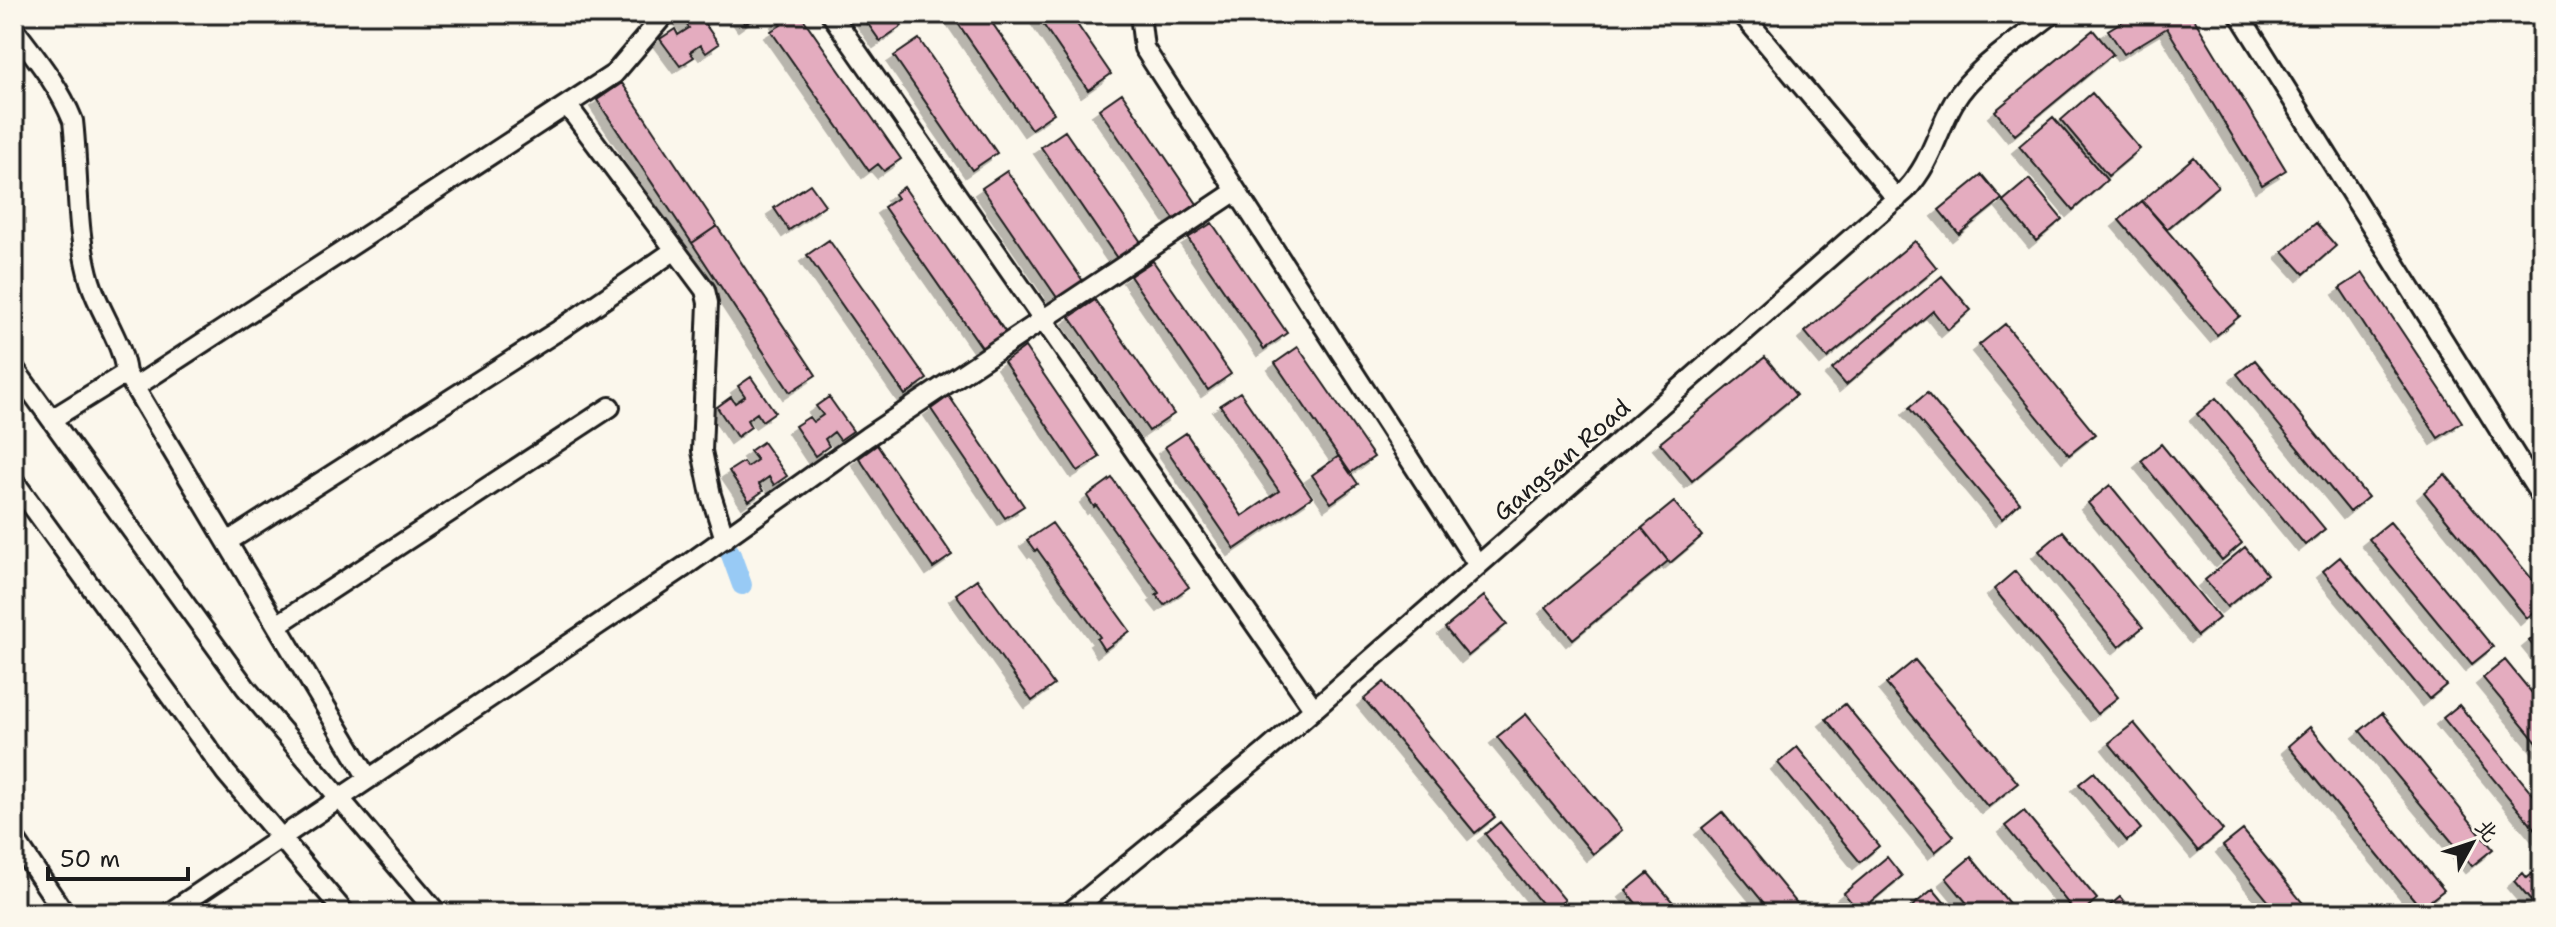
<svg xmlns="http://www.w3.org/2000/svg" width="2556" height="927" font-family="'Shantell Sans','LXGW WenKai TC',sans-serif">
	<defs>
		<filter id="shadow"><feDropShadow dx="-7" dy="7" stdDeviation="0" flood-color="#0004"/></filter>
	</defs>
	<rect width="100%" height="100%" fill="#fbf7ec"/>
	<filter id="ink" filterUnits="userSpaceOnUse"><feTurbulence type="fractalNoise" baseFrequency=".0125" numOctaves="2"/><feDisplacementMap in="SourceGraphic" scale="16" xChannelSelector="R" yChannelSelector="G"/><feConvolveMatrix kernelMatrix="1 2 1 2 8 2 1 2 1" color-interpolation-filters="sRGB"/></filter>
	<g filter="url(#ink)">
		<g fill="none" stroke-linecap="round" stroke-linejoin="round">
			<path stroke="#98caf5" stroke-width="20" d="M730 552 742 585"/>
		</g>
		<path fill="#e4acbf" stroke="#1c1c1c" stroke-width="2" filter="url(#shadow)" d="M688 14H698L719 44 706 53 700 45 690 52 694 57 680 66 660 39 675 29 678 35 689 28 682 18Z
			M738 14H759L745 24Z
			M786 14H800L901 159 884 171 878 164 869 171 771 31 781 25 778 20Z
			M861 14H894L902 26 880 41Z
			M955 14H986L1054 113 1031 129 953 16Z
			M1036 14H1070L1111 74 1088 90Z
			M2134 14H2167L2170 19 2178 14H2191L2286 170 2262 185 2167 28 2124 54 2108 30Z
			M2093 30 2113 54 2015 135 1995 111Z
			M919 39 997 153 972 170 894 56Z
			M622 83 717 226 692 243 597 100Z
			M1122 93 1197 204 1174 219 1099 109Z
			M2092 93 2140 149 2108 176 2061 120Z
			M2053 117 2107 180 2073 210 2019 146Z
			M1065 131 1143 245 1119 261 1041 147Z
			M2194 157 2218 186 2167 229 2142 201Z
			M1007 171 1085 284 1060 302 982 188Z
			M1982 175 2002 199 1959 234 1939 210Z
			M2029 179 2062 219 2036 241 2003 201Z
			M810 184 825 205 789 230 774 208Z
			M904 187 1006 333 983 349 884 207 897 198 894 194Z
			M2142 201 2240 316 2217 335 2119 220Z
			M1212 223 1287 333 1264 349 1188 238Z
			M2316 223 2336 246 2304 274 2283 251Z
			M717 226 816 375 790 392 692 243Z
			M829 240 927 379 905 395 807 255Z
			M1915 241 1937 268 1827 358 1805 332Z
			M1153 261 1231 374 1208 390 1130 276Z
			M2363 273 2462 422 2438 438 2340 288Z
			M1942 276 1971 310 1948 330 1933 311 1846 385 1832 369Z
			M1095 300 1174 414 1149 431 1070 317Z
			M2005 324 2095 434 2069 455 1979 345Z
			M1025 347 1100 457 1078 471 1004 362Z
			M1298 347 1374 457 1350 473 1275 363Z
			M1765 357 1796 395 1692 481 1660 443Z
			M2255 360 2368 497 2350 512 2237 374Z
			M751 377 775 412 762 421 757 413 747 420 751 427 737 437 717 407 731 397 735 403 745 396 738 386Z
			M1240 392 1312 497 1235 549 1165 447 1186 433 1242 516 1279 491 1220 405Z
			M1927 393 2020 503 2002 519 1909 408Z
			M949 396 1024 506 1005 518 931 409Z
			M829 397 853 431 840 440 834 432 825 439 829 446 815 456 795 426 809 417 813 422 823 415 816 406Z
			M2216 398 2325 529 2305 545 2197 414Z
			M763 442 787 476 774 485 769 477 759 484 763 491 749 501 729 471 743 462 747 467 757 460 750 451Z
			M2161 444 2242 543 2222 560 2141 461Z
			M877 445 952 555 933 568 859 458Z
			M1339 456 1358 484 1331 503 1312 475Z
			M2445 474 2542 591V605L2527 618 2424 492Z
			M1112 478 1189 587 1164 605 1156 595 1159 593 1096 505 1094 507 1087 496Z
			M2110 485 2219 618 2197 636 2088 503Z
			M1674 502 1702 536 1670 563 1642 528Z
			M2390 522 2493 647 2472 664 2369 539Z
			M1052 523 1130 631 1104 650 1097 639 1100 637 1037 549 1035 551 1027 540Z
			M1642 528 1668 561 1573 639 1546 607Z
			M2063 531 2143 627 2119 647 2039 551Z
			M2245 547 2267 574 2227 607 2205 580Z
			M2340 557 2446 685 2429 699 2323 571Z
			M2015 571 2118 697 2097 714 1994 589Z
			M977 579 1054 685 1032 701 956 594Z
			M1484 596 1507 624 1468 656 1445 628Z
			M2542 630V657L2529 641Z
			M1915 660 2018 783 1988 807 1886 684Z
			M2505 660 2542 705V749L2483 678Z
			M1384 682 1495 817 1475 833 1364 699Z
			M1845 704 1954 836 1935 852 1826 719Z
			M2459 705 2542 805V838L2443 718Z
			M2382 713 2493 849 2472 866 2360 731Z
			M1526 714 1622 830 1593 854 1497 737Z
			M2134 723 2223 830 2198 851 2109 743Z
			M2310 727 2444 890 2421 908 2288 746Z
			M1797 747 1879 846 1860 862 1778 763Z
			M2094 772 2141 829 2127 841 2079 784Z
			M2024 811 2097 899 2081 913H2076L2005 826Z
			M1722 812 1805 913H1772L1702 828Z
			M1500 822 1565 900 1549 913 1485 834Z
			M2243 830 2311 913H2278L2223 846Z
			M1887 857 1902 876 1859 912 1844 893Z
			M1971 857 2017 913H1975L1946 878Z
			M2542 866V892L2531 901 2514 881 2523 873 2527 878Z
			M1648 873 1682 913H1644L1626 891Z
			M1933 889 1953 913H1904Z
			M2120 897 2134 913H2101Z"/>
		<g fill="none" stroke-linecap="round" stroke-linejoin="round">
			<defs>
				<path id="minor" d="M831 14 1314 709
					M1140 14 1144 48 1478 565
					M1742 14 1897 199
					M2239 14 2542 498
					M14 29C36 58 59 86 73 121 79 173 75 230 90 281 100 314 122 340 126 373L368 778
					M567 105 705 290 708 303 702 451 711 495 725 539
					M14 368 246 688 437 913
					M135 387 614 74 665 14
					M52 419 126 373
					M14 481 226 773 345 913
					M227 542 559 330 675 250
					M277 625 610 407
					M14 838 64 913
					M169 913 684 567 867 437 1236 191
					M1069 913 1263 754 1906 190C1932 162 1936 133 1954 102 1976 66 2020 40 2052 14"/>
			</defs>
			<use href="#minor" stroke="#1c1c1c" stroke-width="24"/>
			<use href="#minor" stroke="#fbf7ec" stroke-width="18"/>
		</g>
	</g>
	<g text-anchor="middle" stroke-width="6" stroke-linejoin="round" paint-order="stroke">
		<g font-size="24" fill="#1c1c1c" stroke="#fbf7ec">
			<text transform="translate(1562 460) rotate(-41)" y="8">Gangsan Road</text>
		</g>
	</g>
	<rect width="2556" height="927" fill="none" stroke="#fbf7ec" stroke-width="48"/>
	<rect x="24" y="24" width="2508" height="879" fill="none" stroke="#1c1c1c" stroke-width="3" filter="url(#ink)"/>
	<g transform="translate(2472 843) rotate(50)" stroke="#fbf7ec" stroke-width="6" paint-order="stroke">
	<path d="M0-6L14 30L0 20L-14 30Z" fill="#1c1c1c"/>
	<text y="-12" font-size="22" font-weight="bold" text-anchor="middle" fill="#1c1c1c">北</text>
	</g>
	<path d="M48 867v12h140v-12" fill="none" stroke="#1c1c1c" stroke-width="4"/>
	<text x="60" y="867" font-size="24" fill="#1c1c1c" stroke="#fbf7ec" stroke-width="6" paint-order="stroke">50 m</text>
</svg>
